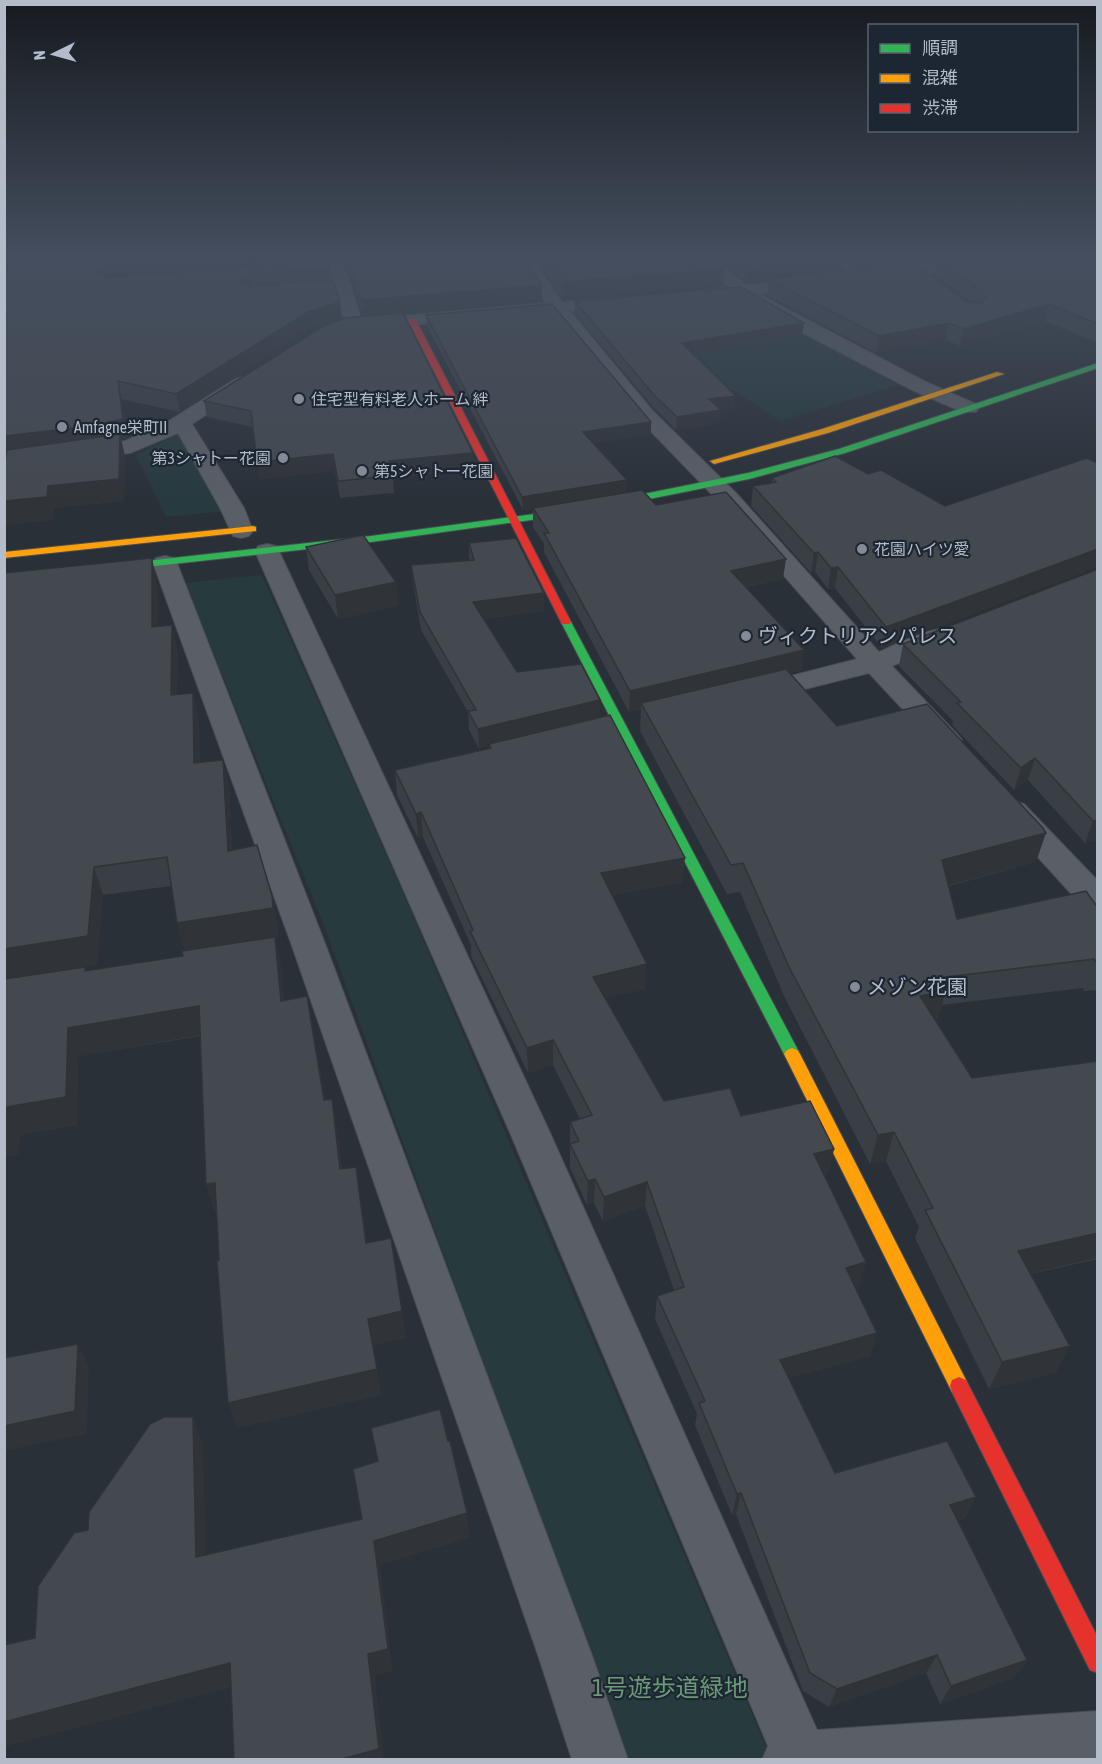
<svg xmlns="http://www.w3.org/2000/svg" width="1102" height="1764" font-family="'Asap Condensed','Noto Sans JP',sans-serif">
	<rect width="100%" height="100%" fill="#2a3038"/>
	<path fill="#273a3e" d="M775 319 876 372 897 385 781 421 667 348Z
		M177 434H183L228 511 166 517 136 455Z
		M262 575 405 897 771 1759H627L325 928 185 583Z"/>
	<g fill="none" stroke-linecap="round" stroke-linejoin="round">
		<defs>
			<path id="lane" d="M826 254H841L867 277 865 280H855Z"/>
			<path id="street" d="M321 254H337L348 276 363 325 360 329H348L345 325 332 276Z
				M513 254H529L562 302 618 297 624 298 627 302 624 306 618 307 570 311 652 410 737 494 879 652C900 643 929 625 951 630L955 636 951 642 892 666 957 734 962 740 957 746 947 749 937 746 869 673 757 701 747 699 743 693 747 687 857 659 721 504 638 418 553 313 377 328 371 327 368 323 371 319 377 318 546 303Z
				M691 254H709L746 285 812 278 818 279 821 283 818 287 759 294 924 381 976 404 979 408 976 412H962L910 389 763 312 739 296 703 300 697 299 694 295 697 291 728 287Z
				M1000 254H1046L1038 259 879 280 873 279 871 275 873 271 879 270Z
				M242 377 249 379 252 383 249 387 192 424 244 508 253 531 249 536 241 538 233 536 220 508 178 433 130 453 4 471V457L125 441 164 424 235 379Z
				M267 544 276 546 279 551 551 1135 817 1730 1098 1711V1760H762L768 1746 511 1135 255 551 258 546Z
				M165 556 174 558 177 563 326 946 593 1658 628 1760H572L539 1658 292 946 153 563 156 558Z
				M1013 801 1024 804 1098 881V913L1086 910 1002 818 997 811 1002 804Z"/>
			<path id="fast" d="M1098 363V368L845 453 749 479 604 508 599 505 604 502 748 473 839 449Z
				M535 514 540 517 538 519 371 542 110 571 105 568 110 565 371 536Z
				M566 619 571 622 800 1054 797 1058 792 1060 787 1058 784 1054 561 622Z"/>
			<path id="slow" d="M997 372 1004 374 828 433 714 464 710 461 822 429Z
				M253 526 256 527V531L4 558V552Z
				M792 1048 797 1050 800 1054 966 1380 968 1386 966 1392 959 1395 952 1392 784 1054 787 1050Z"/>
			<path id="jam" d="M412 318 416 320 571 622 570 624H562L561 622 408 320Z
				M959 1377 966 1380 1098 1638V1673L1090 1670 952 1392 950 1386 952 1380Z"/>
		</defs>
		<use href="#lane" stroke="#484c53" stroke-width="2"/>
		<use href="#street" stroke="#484c53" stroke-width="2"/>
		<use href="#fast" stroke="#484c53" stroke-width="2"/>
		<use href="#slow" stroke="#484c53" stroke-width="2"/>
		<use href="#jam" stroke="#484c53" stroke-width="2"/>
		<use href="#lane" fill="#5a5e66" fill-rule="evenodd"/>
		<use href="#street" fill="#5a5e66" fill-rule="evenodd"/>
		<use href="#fast" fill="#30b455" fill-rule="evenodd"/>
		<use href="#slow" fill="#ff9f0a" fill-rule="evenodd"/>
		<use href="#jam" fill="#e5322d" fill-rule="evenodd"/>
	</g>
	<path fill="#3a3f45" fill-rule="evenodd" d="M9 254H323V261L330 269 332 280 340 302 341 319 310 329 180 412 121 399 127 437 121 439 125 456 124 501 54 508 53 520 5 525 7 454 4 455V274L7 273Z
		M338 254H521L542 301 403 313 474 470 393 477 394 493 340 498 335 471 260 479 253 427 207 417 204 401 363 316 350 275Z
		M532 254H706L723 285 563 299Z
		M713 254H842L844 255 842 270 860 268 844 254H1079L1098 266V343L1045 321 960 346 946 340 876 353 767 295 769 280 748 283ZM937 259 934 275 972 302H967L912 262Z
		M575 301 802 335 693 354 735 409 721 411 720 423 676 430 654 408 574 313Z
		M426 315 651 434 593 443 626 493 656 505 783 579 746 587 804 650 801 670 790 673 837 726 1036 862 949 886 957 919 1098 908V990L1084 991 1083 988 942 1005 937 1020H935L972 1078 1098 1061V1259L1030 1274 1056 1373 989 1389 915 1238 919 1227 886 1161 870 1164 784 996 740 892 727 894 640 731 641 709 629 712 544 552V544L533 527V509L523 510 427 326Z
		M1098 463V567L882 648 835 588 828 589 815 572 811 573 751 506 753 486 772 483V478L868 474 945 506Z
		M469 543 544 611 484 619 517 672 600 700 599 717 682 882 613 895 645 989 605 998 664 1101 741 1116 834 1149 828 1173 824 1174 866 1262 859 1286 855 1287 877 1333 870 1356 789 1378 835 1473 976 1497 965 1518 958 1521 1027 1660 1014 1678 940 1704 926 1673 829 1707 803 1691 736 1514 732 1515 695 1425 697 1414 655 1319 657 1296 674 1290 645 1206 603 1221 594 1203 587 1205 570 1168V1122L580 1119 553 1065 528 1073 471 956V945L423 837 418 838 397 795 395 770 489 749V745L479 748 469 730 468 712 421 630 413 583 411 565 469 560Z
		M306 547 396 582 398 606 338 619 309 570Z
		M1098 569V840L1085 843 1028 780 1014 790 952 725 953 721 899 666 903 644Z
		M157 583 158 626 178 651 177 695 193 693 199 720 200 762 223 760 229 787 232 850 272 896 277 924 278 936 275 937 281 965 284 1001 307 996 325 1100 337 1127 342 1169 356 1167 367 1243 406 1338 373 1345 381 1395 237 1428 219 1260 217 1211 215 1212 206 1184 200 1036 78 1056 77 1125 20 1135 18 1154 4 1157V979L85 967 87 971 183 956 185 951 177 923 171 886 103 895 97 964 4 979Z"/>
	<path fill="#303338" d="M260 254H323L324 265 109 282 96 273 105 266Z
		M863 254H979L861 269Z
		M844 255 842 271 748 283 749 267Z
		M724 269 723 285 563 299V282Z
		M249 274 252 290 240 281Z
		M542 285V301L363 317 361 300Z
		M340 302 341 319 310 329 180 412 176 394 308 312Z
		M1049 304 1045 321 960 346 964 329Z
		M804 323 802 335 681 356 682 343Z
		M949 323 946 340 876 353 879 336Z
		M118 381 121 399 127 437 121 439 125 456 124 501 54 508 53 520 5 525 4 501 48 486 97 445 4 455V436Z
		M736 396 735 409 721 411 720 423 676 430 677 417 709 399Z
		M651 422V434L582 445 583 432Z
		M473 453 474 470 393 477 389 461Z
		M333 454 335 471 260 479 257 462Z
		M627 480 626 493 523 510 522 497Z
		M1098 549V567L882 648 886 627Z
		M818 552 815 572 811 573 814 553Z
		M152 558 157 583 159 653 152 627Z
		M786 559 783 579 729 590 731 571Z
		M838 567 835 588 828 589 831 568Z
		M396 582 398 606 338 619 335 595Z
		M544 593V611L474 620 473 602Z
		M172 625 178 651 177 723 171 695Z
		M804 650 801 670 644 708 641 703V709L629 712 630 691Z
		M193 693 199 720 201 791 194 763Z
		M600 700 599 719 479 748 478 729Z
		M1035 758 1028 780 1014 790 1021 768Z
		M223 760 229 787 234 879 228 851Z
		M421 812 423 837 418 838 416 814Z
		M1098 820V840L1085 843 1093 821Z
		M1046 833 1036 862 934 889 942 860Z
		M685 858 682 882 600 897 601 873Z
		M94 867 103 895 97 964 4 979V949Z
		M272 896 277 924 278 936 185 951 177 923Z
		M275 937 281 965 287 1029 281 1001Z
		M647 964 645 989 592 1001 593 977Z
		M946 991 937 1020 912 1025 920 996Z
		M199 1006 206 1034 78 1056 77 1125 20 1135 18 1154 4 1157V1127L7 1107 68 1028Z
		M553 1040V1065L528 1073 527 1048Z
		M332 1099 337 1127 345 1197 340 1169Z
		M894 1132 886 1161 870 1164 878 1135Z
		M834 1149 828 1173 808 1178 814 1154Z
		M356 1167 360 1194 370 1270 366 1243Z
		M595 1179 594 1203 587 1205 588 1181Z
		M647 1182 645 1206 603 1221 604 1197Z
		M215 1183 224 1210 215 1212 206 1184Z
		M1098 1233 1097 1258 1006 1279 1018 1251Z
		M866 1262 859 1286 839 1291 846 1268Z
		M402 1311 406 1338 373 1345 381 1395 237 1428 228 1403 368 1319Z
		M877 1333 870 1356 775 1382 780 1360Z
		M78 1344 89 1367 87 1434 4 1451V1426Z
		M1070 1346 1056 1373 989 1389 1002 1362Z
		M193 1417 203 1444 207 1581 196 1557Z
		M741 1493 736 1514 732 1515 737 1494Z
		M976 1497 965 1518 940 1526 950 1505Z
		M467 1513 470 1538 380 1565 393 1671 375 1676 384 1760H338L368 1654 374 1541Z
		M937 1655 926 1673 829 1707 837 1689Z
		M1027 1660 1014 1678 940 1704 951 1686Z
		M230 1663 241 1685 4 1747V1722Z"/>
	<path fill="#444950" stroke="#303338" stroke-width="1.5" d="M9 254H260L105 266 96 273 106 278 328 261 330 269 249 274 240 281 250 286 333 280 340 302 308 312 176 394 118 381 123 419 92 426 4 436V274L7 273Z
		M345 254H521L542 285 361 300 349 260Z
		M543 254H706L724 269 563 282Z
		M733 254H842L844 255 749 267Z
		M975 254H1079L1098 266V324L1049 304 964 329 949 323 879 336 769 279 911 261 967 302 981 303 986 297 982 291 937 259Z
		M741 287 804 323 682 343 736 396 709 399 721 410 677 417 654 395 575 301Z
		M552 304 651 422 583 432 627 480 522 497 426 315Z
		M403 313 473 453 389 461 393 476 338 481 333 454 257 462 251 411 204 401 324 326 344 318Z
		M120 434 119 479 48 486 47 497 4 501V466L7 450Z
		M835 456 868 474 881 470 945 506 1087 458 1098 463V549L886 627 838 567 831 568 818 552 814 553 753 486 776 482 772 478Z
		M642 490 656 505 726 492 786 559 731 571 804 650 630 691 544 533H549L533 508Z
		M363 535 396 582 335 595 306 547Z
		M516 538 544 593 473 602 517 672 581 664 600 700 478 729 468 711 476 710 420 612 411 565 474 560 469 543Z
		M152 558V627L172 625 171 695 193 693 194 763 223 760 228 851 257 845 272 896 273 908 177 923 167 857 94 867 88 936 4 949V573Z
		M1098 569V820L1093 821 1035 758 1021 768 957 703 961 702 903 644Z
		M786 669 837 726 927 704 1043 828 1046 833 942 860 957 919 1086 891 1098 908V962H1096L1094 959 938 978 946 991 920 996 972 1078 1098 1061V1233L1018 1251 1070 1346 1002 1362 925 1210 933 1208 894 1132 878 1135 789 967 743 863 731 865 641 703Z
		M610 715 685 858 601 873 647 964 593 977 664 1101 730 1088 741 1116 810 1101 834 1149 814 1154 866 1262 846 1268 877 1333 780 1360 835 1473 947 1441 976 1497 950 1505 1027 1660 951 1686 937 1655 837 1689 810 1673 741 1493 737 1494 699 1403 705 1401 657 1296 684 1287 647 1182 604 1197 595 1179 588 1181 570 1144 579 1141 570 1122 592 1115 553 1040 527 1048 470 931 473 930 421 812 416 814 395 770 491 748 489 744Z
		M275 937 281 1001 307 996 324 1100 332 1099 340 1169 356 1167 366 1243 391 1238 402 1311 368 1319 377 1369 228 1403 217 1261 219 1260 215 1183 206 1184 199 1006 68 1028 66 1097 7 1107 4 1127V979L85 967V971L183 956 182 951Z
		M78 1344 75 1411 4 1426V1358Z
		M440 1409 448 1441H450L467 1513 374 1541 388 1649 368 1654 379 1749 338 1760H234L230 1663 4 1722V1645L35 1638 38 1586 74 1533 88 1530 89 1512 150 1424 164 1417H193L196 1557 362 1519 353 1469 378 1461 371 1428Z"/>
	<linearGradient id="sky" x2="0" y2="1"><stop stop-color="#171a1f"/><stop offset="0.51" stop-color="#444e5e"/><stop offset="1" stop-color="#444e5e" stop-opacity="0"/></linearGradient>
	<rect width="1102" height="501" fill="url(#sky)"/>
	<g fill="#848b96" stroke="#1d2633" stroke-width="2">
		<circle cx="299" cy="399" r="6"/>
		<circle cx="62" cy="427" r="6"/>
		<circle cx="283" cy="458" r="6"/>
		<circle cx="362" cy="471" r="6"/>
		<circle cx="862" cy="549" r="6"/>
		<circle cx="746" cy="636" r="6"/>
		<circle cx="855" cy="987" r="6"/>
	</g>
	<g text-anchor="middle" stroke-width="4.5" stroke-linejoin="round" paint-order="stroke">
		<g font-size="16" fill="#b4bcc9" stroke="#1d2633" text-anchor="start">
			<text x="311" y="405">住宅型有料老人ホーム 絆</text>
			<text x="74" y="433">Amfagne栄町II</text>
			<text x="271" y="464" text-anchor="end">第3シャトー花園</text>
			<text x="374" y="477">第5シャトー花園</text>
			<text x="874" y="555">花園ハイツ愛</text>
		</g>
		<g font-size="20" fill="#b4bcc9" stroke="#1d2633" text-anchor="start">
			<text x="758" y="643">ヴィクトリアンパレス</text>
			<text x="867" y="994">メゾン花園</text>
		</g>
		<g font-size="24" fill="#6b9a76" stroke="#1d2633">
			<text x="670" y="1696">1号遊歩道緑地</text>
		</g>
	</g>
	<rect width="1102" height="1764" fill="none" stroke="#b4bcc9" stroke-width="12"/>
	<rect x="868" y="24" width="210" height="108" fill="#1d2633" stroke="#59626f" stroke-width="1.5"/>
	<rect x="880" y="44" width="30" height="9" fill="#30b455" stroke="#59626f" stroke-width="1.5"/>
	<text x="922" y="54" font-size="18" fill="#b4bcc9">順調</text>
	<rect x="880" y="74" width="30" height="9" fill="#ff9f0a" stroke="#59626f" stroke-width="1.5"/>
	<text x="922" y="84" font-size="18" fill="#b4bcc9">混雑</text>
	<rect x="880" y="104" width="30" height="9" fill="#e5322d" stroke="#59626f" stroke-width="1.5"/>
	<text x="922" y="114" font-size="18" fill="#b4bcc9">渋滞</text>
	<g transform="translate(54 54) rotate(265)" stroke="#1d2633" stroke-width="4.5" paint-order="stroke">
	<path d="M0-4.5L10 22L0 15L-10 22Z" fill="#b4bcc9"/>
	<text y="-9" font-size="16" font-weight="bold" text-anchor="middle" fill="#b4bcc9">N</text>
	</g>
</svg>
